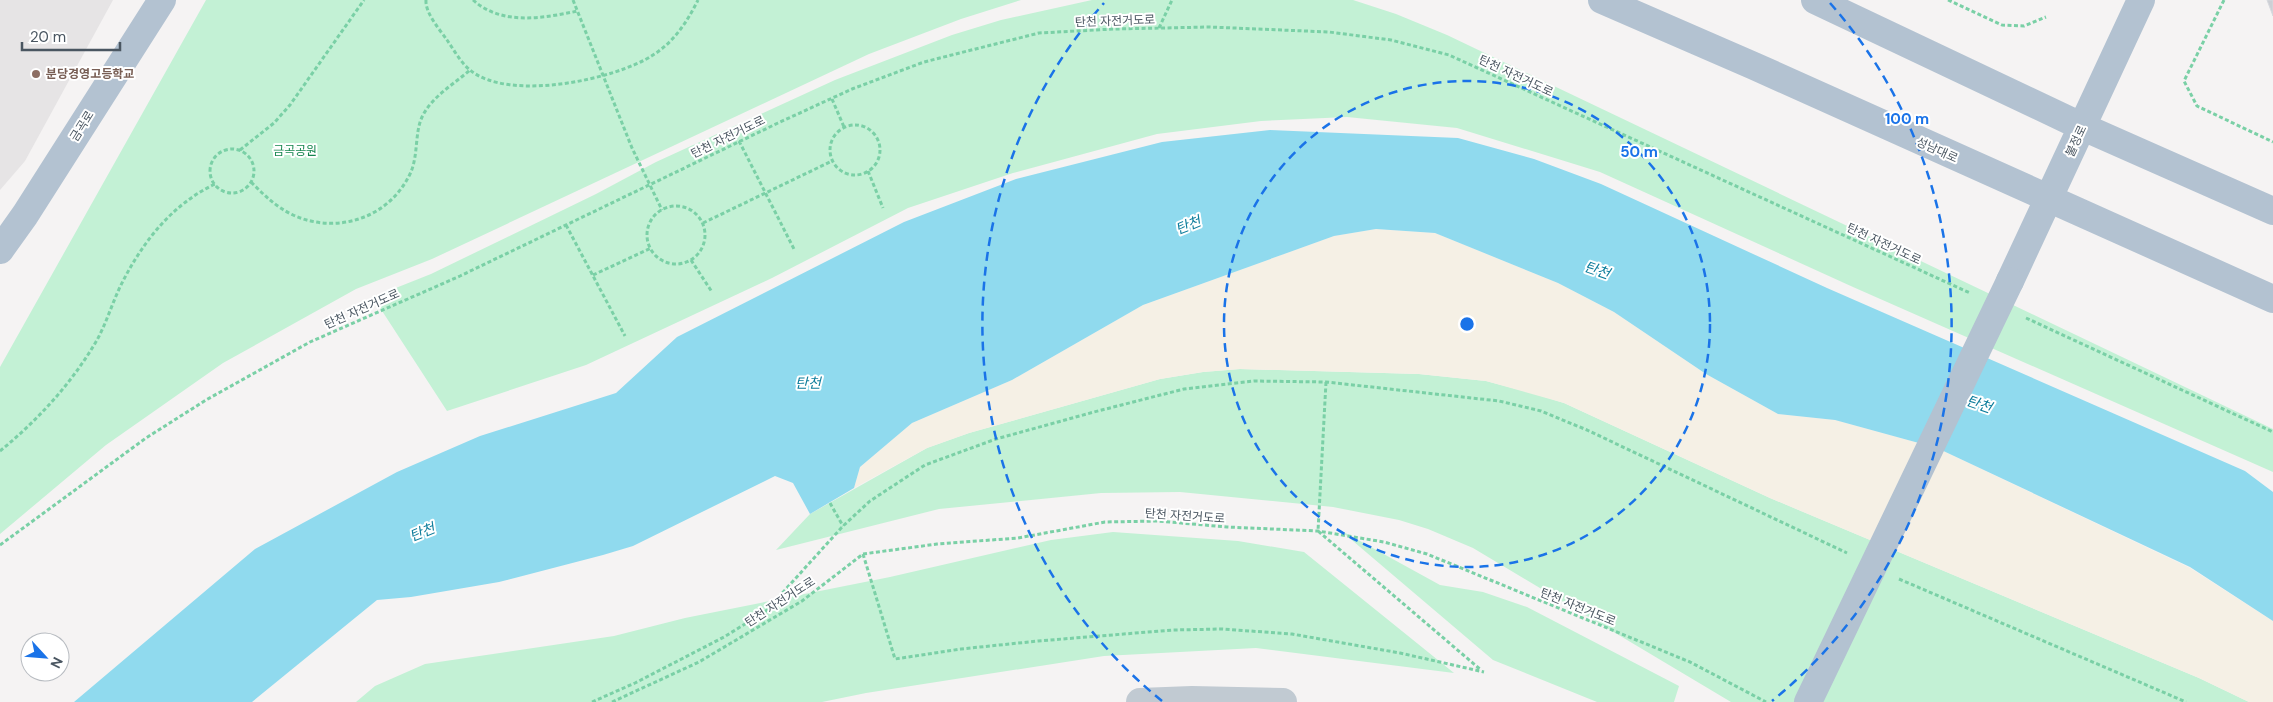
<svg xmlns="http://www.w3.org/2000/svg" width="2273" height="702" font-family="'DM Sans','Noto Sans KR',sans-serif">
	<rect width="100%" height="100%" fill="#f5f3f3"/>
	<path fill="#e6e4e5" d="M0 0H113L25 161 0 190Z"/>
	<path fill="#c3f1d5" d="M206 0H1021L961 19 869 54 432 259 356 289 223 363 106 445 0 534V367Z
		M1092 0H1353L1396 14 1447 35 2273 429V472L1853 287 1600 172 1457 128 1347 117 1261 121 1157 134 1013 173 908 208 772 278 586 365 447 411 373 297 431 274 596 194 656 162 835 80 952 35 1001 20Z
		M1240 369 1419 374 1486 381 1532 393 1564 403 1770 498 2199 678 2249 702H1731L1473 548 1428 529 1399 520 1333 507 1180 492 1101 493 939 509 776 550 810 514 927 448 969 433 1160 379 1203 372Z
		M1340 530 1440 585 1483 592 1527 607 1679 686 1674 702H1597L1493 660Z
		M1113 532 1238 541 1304 552 1454 673 1256 648 1104 656 866 693 822 702H356L375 686 425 664 614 636 685 618 890 577 1051 540Z"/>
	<path fill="#f5f0e5" d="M1376 229 1435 233 1558 283 1614 312 1706 374 1778 414 1835 420 1937 448 2190 568 2273 621V702H2249L2199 678 1770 498 1564 403 1486 381 1419 374 1240 369 1203 372 1160 379 969 433 927 448 854 488 860 467 912 423 1012 380 1143 305 1334 236Z"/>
	<path fill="#90daee" d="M1270 130 1458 138 1534 159 1601 184 1827 288 2245 471 2273 492V621L2190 567 1937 448 1835 420 1778 414 1706 374 1614 312 1558 283 1435 233 1376 229 1334 236 1143 305 1012 380 912 423 860 467 854 488 810 514 793 483 775 476 633 546 603 555 499 582 411 597 377 600 252 702H74L255 549 397 472 480 436 616 393 677 337 904 222 1016 179 1162 142Z"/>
	<path fill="#cdcfd5" stroke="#d7d9de" d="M2267 0H2273V16Z"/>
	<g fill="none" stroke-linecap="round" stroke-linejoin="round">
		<path stroke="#7ad0a6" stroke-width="3" stroke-dasharray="4 2.5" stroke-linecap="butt" d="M426 0C425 13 440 30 447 40 454 50 461 63 470 70 508 102 615 80 653 55 674 42 687 22 698 0
			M473 0C502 26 543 18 578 11
			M573 0 632 148 662 210
			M1948 0 2002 25 2024 26 2046 17
			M2224 0 2184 81 2197 106 2273 142
			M1159 28 1172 0
			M832 99 844 127
			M830 150a25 25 0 1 1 50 0a25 25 0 1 1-50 0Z
			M739 141 795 251
			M210 171a22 22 0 1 1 44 0a22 22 0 1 1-44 0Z
			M240 150 274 123 290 105 364 0
			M868 171 883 208
			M251 182C264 195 276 207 293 215 337 235 389 218 410 174 419 155 414 132 423 115 433 96 454 84 470 70
			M647 235a29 29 0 1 1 58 0a29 29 0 1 1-58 0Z
			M703 223 832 161
			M566 225 625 336
			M691 260 712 292
			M593 275 651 248
			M2026 318 2273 432
			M1326 382 1318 531 1481 670
			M0 451C38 420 72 383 97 340 107 322 113 300 123 281 144 240 173 204 215 184
			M830 503 843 526
			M0 545 146 438 206 400 310 342 460 276 778 123 852 89 924 62 1039 33 1114 29 1210 27 1329 32 1391 40 1449 55 1970 293
			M863 554 895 659 961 649 1038 641 1173 630 1222 629 1292 634 1400 653 1484 672
			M1899 579 2186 702
			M592 702 635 683 724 637 766 611 843 526 870 501 925 465 996 439 1094 412 1184 389 1254 381 1326 382 1499 401 1541 411 1587 430 1847 553
			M612 702 699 662 802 601 863 554 937 544 1018 538 1105 522 1158 521 1227 527 1318 531 1384 542 1427 554 1690 662 1766 702"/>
		<path stroke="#c1cad2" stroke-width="28" d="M1140 702 1192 700 1283 702"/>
		<path stroke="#b3c2d1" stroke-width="28" d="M1602 0 1754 66 2273 299
			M1815 0 2083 127 2273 211
			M0 250 25 215 162 0
			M2010 281 2141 0"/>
		<path stroke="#b3c2d1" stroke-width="28" d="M1808 702 2010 281"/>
	</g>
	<g fill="none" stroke="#1a73e8" stroke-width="2.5" stroke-dasharray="9 6">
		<circle cx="1467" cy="324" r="243"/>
		<path d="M1162 701A485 485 0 0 1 1104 3M1830 3A485 485 0 0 1 1772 701"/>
	</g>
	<circle fill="#8d6e63" stroke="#fff" stroke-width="2" cx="36" cy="74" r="5"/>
	<g text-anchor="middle" stroke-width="4" stroke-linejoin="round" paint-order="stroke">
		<g font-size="12" fill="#4a5661" stroke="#fff">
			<text transform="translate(1115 21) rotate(-2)" y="4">탄천 자전거도로</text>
			<text transform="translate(1516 76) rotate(25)" y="4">탄천 자전거도로</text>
			<text transform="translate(82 126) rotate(-58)" y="4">금곡로</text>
			<text transform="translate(728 137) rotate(-26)" y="4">탄천 자전거도로</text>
			<text transform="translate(2076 141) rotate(-65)" y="4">불정로</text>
			<text transform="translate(1937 150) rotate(24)" y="4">성남대로</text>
			<text transform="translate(1884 244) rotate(25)" y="4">탄천 자전거도로</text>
			<text transform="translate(362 309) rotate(-24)" y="4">탄천 자전거도로</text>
			<text transform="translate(1185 516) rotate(4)" y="4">탄천 자전거도로</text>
			<text transform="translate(780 602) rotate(-33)" y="4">탄천 자전거도로</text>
			<text transform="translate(1578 607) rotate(22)" y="4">탄천 자전거도로</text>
		</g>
		<g font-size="12" font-weight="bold" fill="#785e54" stroke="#fff" text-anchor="start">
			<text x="46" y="78">분당경영고등학교</text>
		</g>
		<g font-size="12" fill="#17864f" stroke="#fff">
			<text x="295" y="155">금곡공원</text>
		</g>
		<g font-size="14" font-style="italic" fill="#0c7c9b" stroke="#fff">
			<text transform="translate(1188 225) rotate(-22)" y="5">탄천</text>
			<text transform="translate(1597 270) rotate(19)" y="5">탄천</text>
			<text x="808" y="388">탄천</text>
			<text transform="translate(1979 404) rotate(19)" y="5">탄천</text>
			<text transform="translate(422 532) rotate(-22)" y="5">탄천</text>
		</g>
	</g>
	<circle cx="1467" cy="324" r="8" fill="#1a73e8" stroke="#fff" stroke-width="2.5"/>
	<g font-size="15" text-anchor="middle" font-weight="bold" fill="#1a73e8" stroke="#fff" stroke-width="4" stroke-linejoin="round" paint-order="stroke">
		<text x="1907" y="124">100 m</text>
		<text x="1639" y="157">50 m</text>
	</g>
	<g transform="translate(45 657) rotate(116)"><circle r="24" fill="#ffffff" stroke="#b7bbc0"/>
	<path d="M0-4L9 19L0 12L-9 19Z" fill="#1a73e8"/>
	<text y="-8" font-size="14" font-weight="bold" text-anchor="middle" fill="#4a5661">N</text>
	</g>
	<path d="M22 42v8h98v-8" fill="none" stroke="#4a5661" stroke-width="2.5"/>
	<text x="30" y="42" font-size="15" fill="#4a5661" stroke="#ffffff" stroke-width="4" paint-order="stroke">20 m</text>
</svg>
